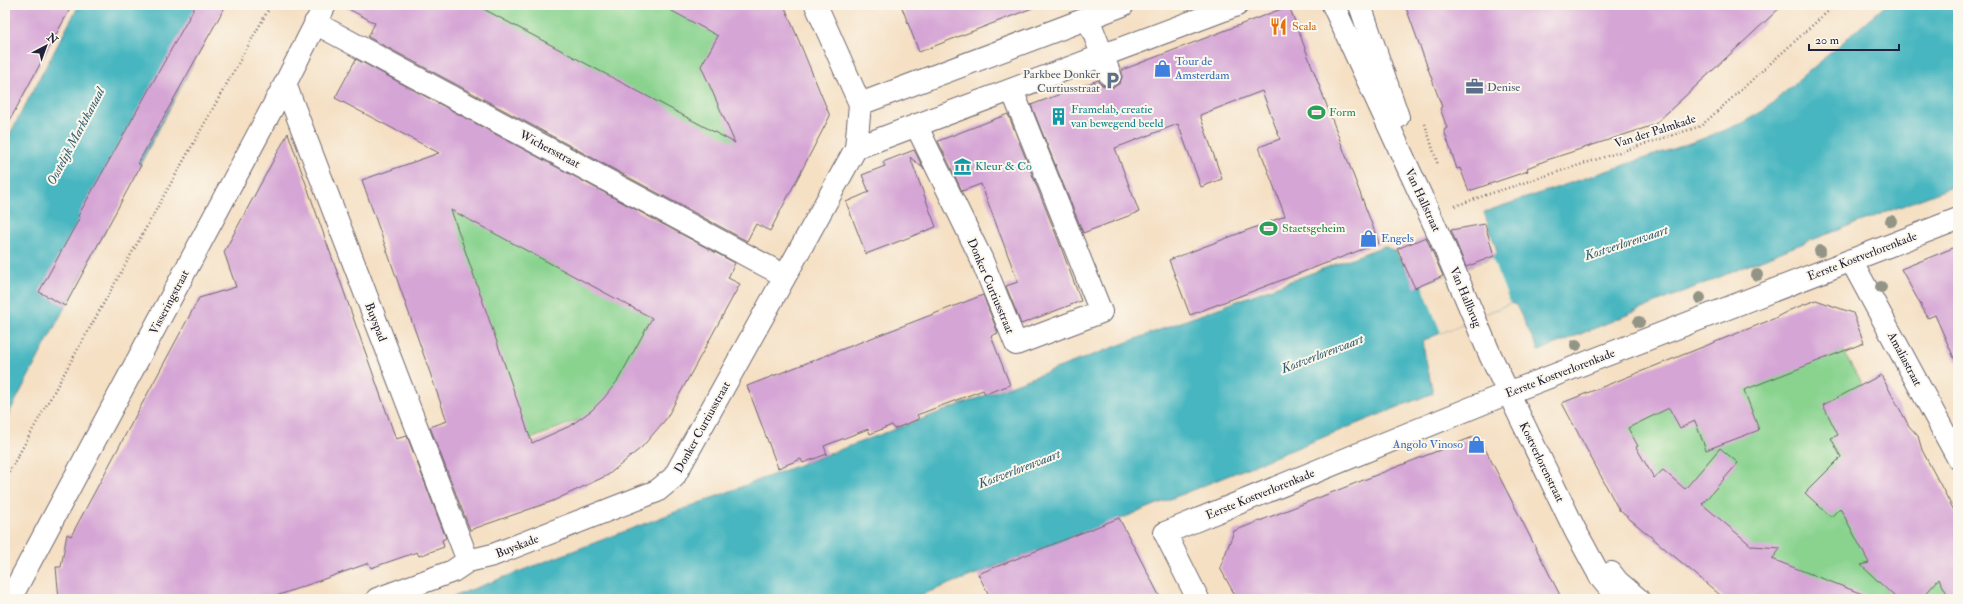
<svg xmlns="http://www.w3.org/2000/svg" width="1963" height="604" font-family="'IM FELL Double Pica',serif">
	<rect width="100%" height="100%" fill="#fbf7ec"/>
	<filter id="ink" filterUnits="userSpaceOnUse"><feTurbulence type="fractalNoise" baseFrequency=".025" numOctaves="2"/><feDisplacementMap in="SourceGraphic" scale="8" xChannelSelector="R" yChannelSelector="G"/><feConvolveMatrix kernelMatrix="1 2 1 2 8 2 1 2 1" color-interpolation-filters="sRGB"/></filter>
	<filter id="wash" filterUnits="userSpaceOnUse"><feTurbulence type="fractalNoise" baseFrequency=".012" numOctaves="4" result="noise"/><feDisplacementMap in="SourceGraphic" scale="16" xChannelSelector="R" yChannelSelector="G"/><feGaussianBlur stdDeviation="0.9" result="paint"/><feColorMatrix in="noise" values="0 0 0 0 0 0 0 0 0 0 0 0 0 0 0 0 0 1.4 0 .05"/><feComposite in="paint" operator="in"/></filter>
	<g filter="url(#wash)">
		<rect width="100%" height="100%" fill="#f5e0c4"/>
		<path fill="#89d38f" stroke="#567a65" d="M459 5H748L757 160Z
			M424 196 673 300 629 372 595 413 516 445Z
			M1833 331 1958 564V599H1777L1635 479 1607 405Z"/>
		<path fill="#47b6c0" stroke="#346c7e" d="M79 5H224L5 421V143Z
			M1886 5H1958V185L1788 249 1539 351 1516 305 1510 303 1422 341 1433 393 1103 526 910 599H447L775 474 1384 246 1396 252 1417 287 1492 258 1497 251 1484 212 1699 140 1740 124 1763 111Z"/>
		<path fill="#f5e0c4" d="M1492 258 1510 303 1441 333 1422 285Z"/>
		<g id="blocks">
			<path fill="#d5a5d5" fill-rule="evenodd" d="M5 5H72L5 129Z
				M196 5H226L138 163 141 165 65 306 39 292 80 217 78 216Z
				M341 5H476L735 143 701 66 718 36 661 5H784L830 116 770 231 756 224 747 241 368 37 375 23Z
				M901 5H1035V7L919 52Z
				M1405 5H1783L1654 125 1547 160 1527 168 1528 171 1469 191 1460 168 1457 169 1444 130 1447 128 1440 108 1442 107Z
				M1289 6 1379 243 1190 315 1169 260 1285 216 1259 147 1280 139 1262 91 1200 115 1222 179 1201 187 1178 124 1115 148 1139 212 1083 233 1031 105 1098 80 1102 85 1108 87H1114L1120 83 1122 77V70Z
				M356 59 735 263 728 278 740 284 666 419 642 447 608 475 553 501 470 530 430 427 447 421 362 180 439 153 335 98ZM451 210 652 318 618 380 604 398 592 410 570 426 532 443Z
				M1008 114 1059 242 1081 301 1021 324 1006 286 1018 282 981 184 962 191 938 141Z
				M288 133 396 439 407 436 446 538 442 540 444 547 419 556 417 552 371 568 369 563 268 599H59L56 567H61L67 534 71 536 199 298 236 287 224 252Z
				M914 150 924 169 910 157 936 227 866 254 846 202 869 192 862 175 885 166 883 162Z
				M1485 224 1494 256 1466 267 1451 230Z
				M1426 237 1443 276 1415 288 1397 249Z
				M1958 246V367L1935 315 1928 318 1901 269Z
				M983 295 998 333 991 336 1010 385 985 394 983 390 917 415 919 419 894 429 892 425 870 434 868 429 824 446 827 454 803 463 801 459 778 468 747 386Z
				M1816 300 1853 313 1864 343 1744 390 1759 430 1706 450 1695 421 1680 428 1669 408 1628 428 1638 446 1636 447 1654 478 1663 470 1685 489 1720 448 1738 463 1702 504 1752 546 1781 548 1772 559 1870 597V599H1725L1619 510 1562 403 1773 319 1790 310Z
				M1881 375 1909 426 1918 436 1922 450 1958 518V599H1950L1939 579 1921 599H1897L1861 565 1869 563 1840 508 1831 517 1805 493 1841 457 1831 438 1838 435 1823 405Z
				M1478 435 1562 599H1237L1220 568 1234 531Z
				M1119 518 1161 599H991L978 574Z"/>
		</g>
	</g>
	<g filter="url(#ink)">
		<use href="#blocks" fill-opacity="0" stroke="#6c646b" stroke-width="1"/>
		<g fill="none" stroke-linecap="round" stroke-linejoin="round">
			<defs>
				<path id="minor" d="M1333 5 1440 237 1491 357 1575 530 1601 578 1618 599
					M1360 5 1398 117
					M1088 18 1110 75
					M315 23 785 276
					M285 84 468 561
					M860 104 1123 5
					M916 125 981 258 1016 344 1101 312 1012 90
					M856 148 1237 5
					M1851 260 1958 458
					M1611 573 1618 582 1638 599
					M10 599 285 84 325 5
					M377 599 453 571 468 561 493 555 657 491 674 477 856 148 860 104 816 5
					M1198 599 1165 533 1508 393 1958 219"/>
			</defs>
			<use href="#minor" stroke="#6c646b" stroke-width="24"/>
			<path stroke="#6c646b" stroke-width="2.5" stroke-dasharray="1 3" stroke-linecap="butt" d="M1425 124 1438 165
				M1455 206 1489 194 1701 126 1835 5
				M5 479 271 5
				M972 597 973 599"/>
			<use href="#minor" stroke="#fff" stroke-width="22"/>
		</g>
		<g fill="#929586">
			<circle cx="1891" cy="221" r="6"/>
			<circle cx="1820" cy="251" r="6"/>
			<circle cx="1757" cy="275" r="6"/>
			<circle cx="1881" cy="287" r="6"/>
			<circle cx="1700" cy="298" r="6"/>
			<circle cx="1639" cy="322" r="6"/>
			<circle cx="1576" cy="345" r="6"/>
		</g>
	</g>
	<defs>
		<symbol id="restaurant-bare" viewBox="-9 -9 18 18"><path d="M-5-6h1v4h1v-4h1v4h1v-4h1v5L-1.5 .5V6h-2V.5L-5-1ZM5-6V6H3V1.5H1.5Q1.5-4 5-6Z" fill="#e8710a" stroke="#fbf7ec" stroke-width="2.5" paint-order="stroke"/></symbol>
		<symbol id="shop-bare" viewBox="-9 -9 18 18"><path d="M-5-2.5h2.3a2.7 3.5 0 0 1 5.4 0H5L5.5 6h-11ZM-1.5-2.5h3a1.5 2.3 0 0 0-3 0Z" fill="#3f7fe0" stroke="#fbf7ec" stroke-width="2.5" paint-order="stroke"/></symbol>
		<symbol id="parking-bare" viewBox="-9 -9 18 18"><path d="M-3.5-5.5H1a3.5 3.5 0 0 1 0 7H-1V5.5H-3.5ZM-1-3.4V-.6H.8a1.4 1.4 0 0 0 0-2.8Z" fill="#5c6f8a" stroke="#fbf7ec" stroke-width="2.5" paint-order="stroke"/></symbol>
		<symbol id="office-bare" viewBox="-9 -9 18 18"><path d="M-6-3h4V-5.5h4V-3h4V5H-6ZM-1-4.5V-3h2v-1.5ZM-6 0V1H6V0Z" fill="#5c6f8a" stroke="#fbf7ec" stroke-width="2.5" paint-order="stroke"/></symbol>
		<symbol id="stadium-bare" viewBox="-9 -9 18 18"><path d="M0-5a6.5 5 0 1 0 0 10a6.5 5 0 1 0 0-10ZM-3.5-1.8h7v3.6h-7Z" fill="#2e9e5b" stroke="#fbf7ec" stroke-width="2.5" paint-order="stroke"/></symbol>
		<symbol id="building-bare" viewBox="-9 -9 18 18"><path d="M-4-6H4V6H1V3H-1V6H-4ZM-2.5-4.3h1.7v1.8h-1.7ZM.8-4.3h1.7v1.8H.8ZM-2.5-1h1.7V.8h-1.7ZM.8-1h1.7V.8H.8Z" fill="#0f9aa8" stroke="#fbf7ec" stroke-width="2.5" paint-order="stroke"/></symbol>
		<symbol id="museum-bare" viewBox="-9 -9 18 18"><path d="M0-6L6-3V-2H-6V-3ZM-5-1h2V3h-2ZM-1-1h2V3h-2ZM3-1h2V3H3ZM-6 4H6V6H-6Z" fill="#0f9aa8" stroke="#fbf7ec" stroke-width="2.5" paint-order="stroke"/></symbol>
	</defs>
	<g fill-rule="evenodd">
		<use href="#restaurant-bare" x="1266" y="14" width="25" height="25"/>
		<use href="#shop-bare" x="1150" y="56" width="25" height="25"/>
		<use href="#parking-bare" x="1100" y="68" width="25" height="25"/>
		<use href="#office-bare" x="1462" y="74" width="25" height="25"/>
		<use href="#stadium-bare" x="1304" y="100" width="25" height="25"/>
		<use href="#building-bare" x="1046" y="104" width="25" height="25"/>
		<use href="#museum-bare" x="950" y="154" width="25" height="25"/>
		<use href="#stadium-bare" x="1256" y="216" width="25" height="25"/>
		<use href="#shop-bare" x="1356" y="226" width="25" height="25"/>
		<use href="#shop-bare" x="1464" y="432" width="25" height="25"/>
	</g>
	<g text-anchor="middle" stroke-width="4" stroke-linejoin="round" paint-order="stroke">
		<g font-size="12" fill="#c56008" stroke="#fbf7ec" text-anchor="start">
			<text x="1292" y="30">Scala</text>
		</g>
		<g font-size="12" fill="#366cbe" stroke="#fbf7ec" text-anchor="start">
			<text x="1175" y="65">Tour de<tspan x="1175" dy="14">Amsterdam</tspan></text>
			<text x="1381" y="242">Engels</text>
			<text x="1463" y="448" text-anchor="end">Angolo Vinoso</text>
		</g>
		<g font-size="12" fill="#4e5e75" stroke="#fbf7ec" text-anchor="end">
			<text x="1100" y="78">Parkbee Donker<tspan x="1100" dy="14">Curtiusstraat</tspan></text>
			<text x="1487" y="91" text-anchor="start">Denise</text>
		</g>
		<g font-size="12" fill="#0d838f" stroke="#fbf7ec" text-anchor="start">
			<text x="1071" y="113">Framelab, creatie<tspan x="1071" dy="14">van bewegend beeld</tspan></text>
			<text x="975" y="170">Kleur &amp; Co</text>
		</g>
		<g font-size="12" fill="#27864d" stroke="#fbf7ec" text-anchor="start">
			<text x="1329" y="116">Form</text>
			<text x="1282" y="232">Staetsgeheim</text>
		</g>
		<g font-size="12" fill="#22223b" stroke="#fbf7ec">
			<text transform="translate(1655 131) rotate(-18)" y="4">Van der Palmkade</text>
			<text transform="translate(550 149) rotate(28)" y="4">Wichersstraat</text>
			<text transform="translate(1423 200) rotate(65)" y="4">Van Hallstraat</text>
			<text transform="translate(1862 256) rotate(-21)" y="4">Eerste Kostverlorenkade</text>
			<text transform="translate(991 286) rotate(67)" y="4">Donker Curtiusstraat</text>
			<text transform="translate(1466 297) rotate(67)" y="4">Van Hallbrug</text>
			<text transform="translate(169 302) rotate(-62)" y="4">Visseringstraat</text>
			<text transform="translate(376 322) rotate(69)" y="4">Buyspad</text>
			<text transform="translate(1905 359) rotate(62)" y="4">Amaliastraat</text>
			<text transform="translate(1560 373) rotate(-21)" y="4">Eerste Kostverlorenkade</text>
			<text transform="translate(702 427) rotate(-61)" y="4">Donker Curtiusstraat</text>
			<text transform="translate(1542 462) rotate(64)" y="4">Kostverlorenstraat</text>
			<text transform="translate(1260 494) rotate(-22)" y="4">Eerste Kostverlorenkade</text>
			<text transform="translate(517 546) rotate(-21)" y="4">Buyskade</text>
		</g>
		<g font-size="13" font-style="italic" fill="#315d70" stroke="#fbf7ec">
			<text transform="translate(75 136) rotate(-62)" y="5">Oostelijk Marktkanaal</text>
			<text transform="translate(1626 242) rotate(-18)" y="5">Kostverlorenvaart</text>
			<text transform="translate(1322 353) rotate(-21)" y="5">Kostverlorenvaart</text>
			<text transform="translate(1019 468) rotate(-21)" y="5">Kostverlorenvaart</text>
		</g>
	</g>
	<rect width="1963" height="604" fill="none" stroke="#fbf7ec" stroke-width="20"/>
	<g transform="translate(46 46) rotate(41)" stroke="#fbf7ec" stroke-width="3" paint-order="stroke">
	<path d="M0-3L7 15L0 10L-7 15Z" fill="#22223b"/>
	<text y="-6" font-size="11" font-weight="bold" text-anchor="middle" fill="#22223b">N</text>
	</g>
	<path d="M1809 44v6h90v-6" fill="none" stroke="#22223b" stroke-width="2"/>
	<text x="1815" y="44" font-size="12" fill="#22223b" stroke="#fbf7ec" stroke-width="3" paint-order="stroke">20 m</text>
</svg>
